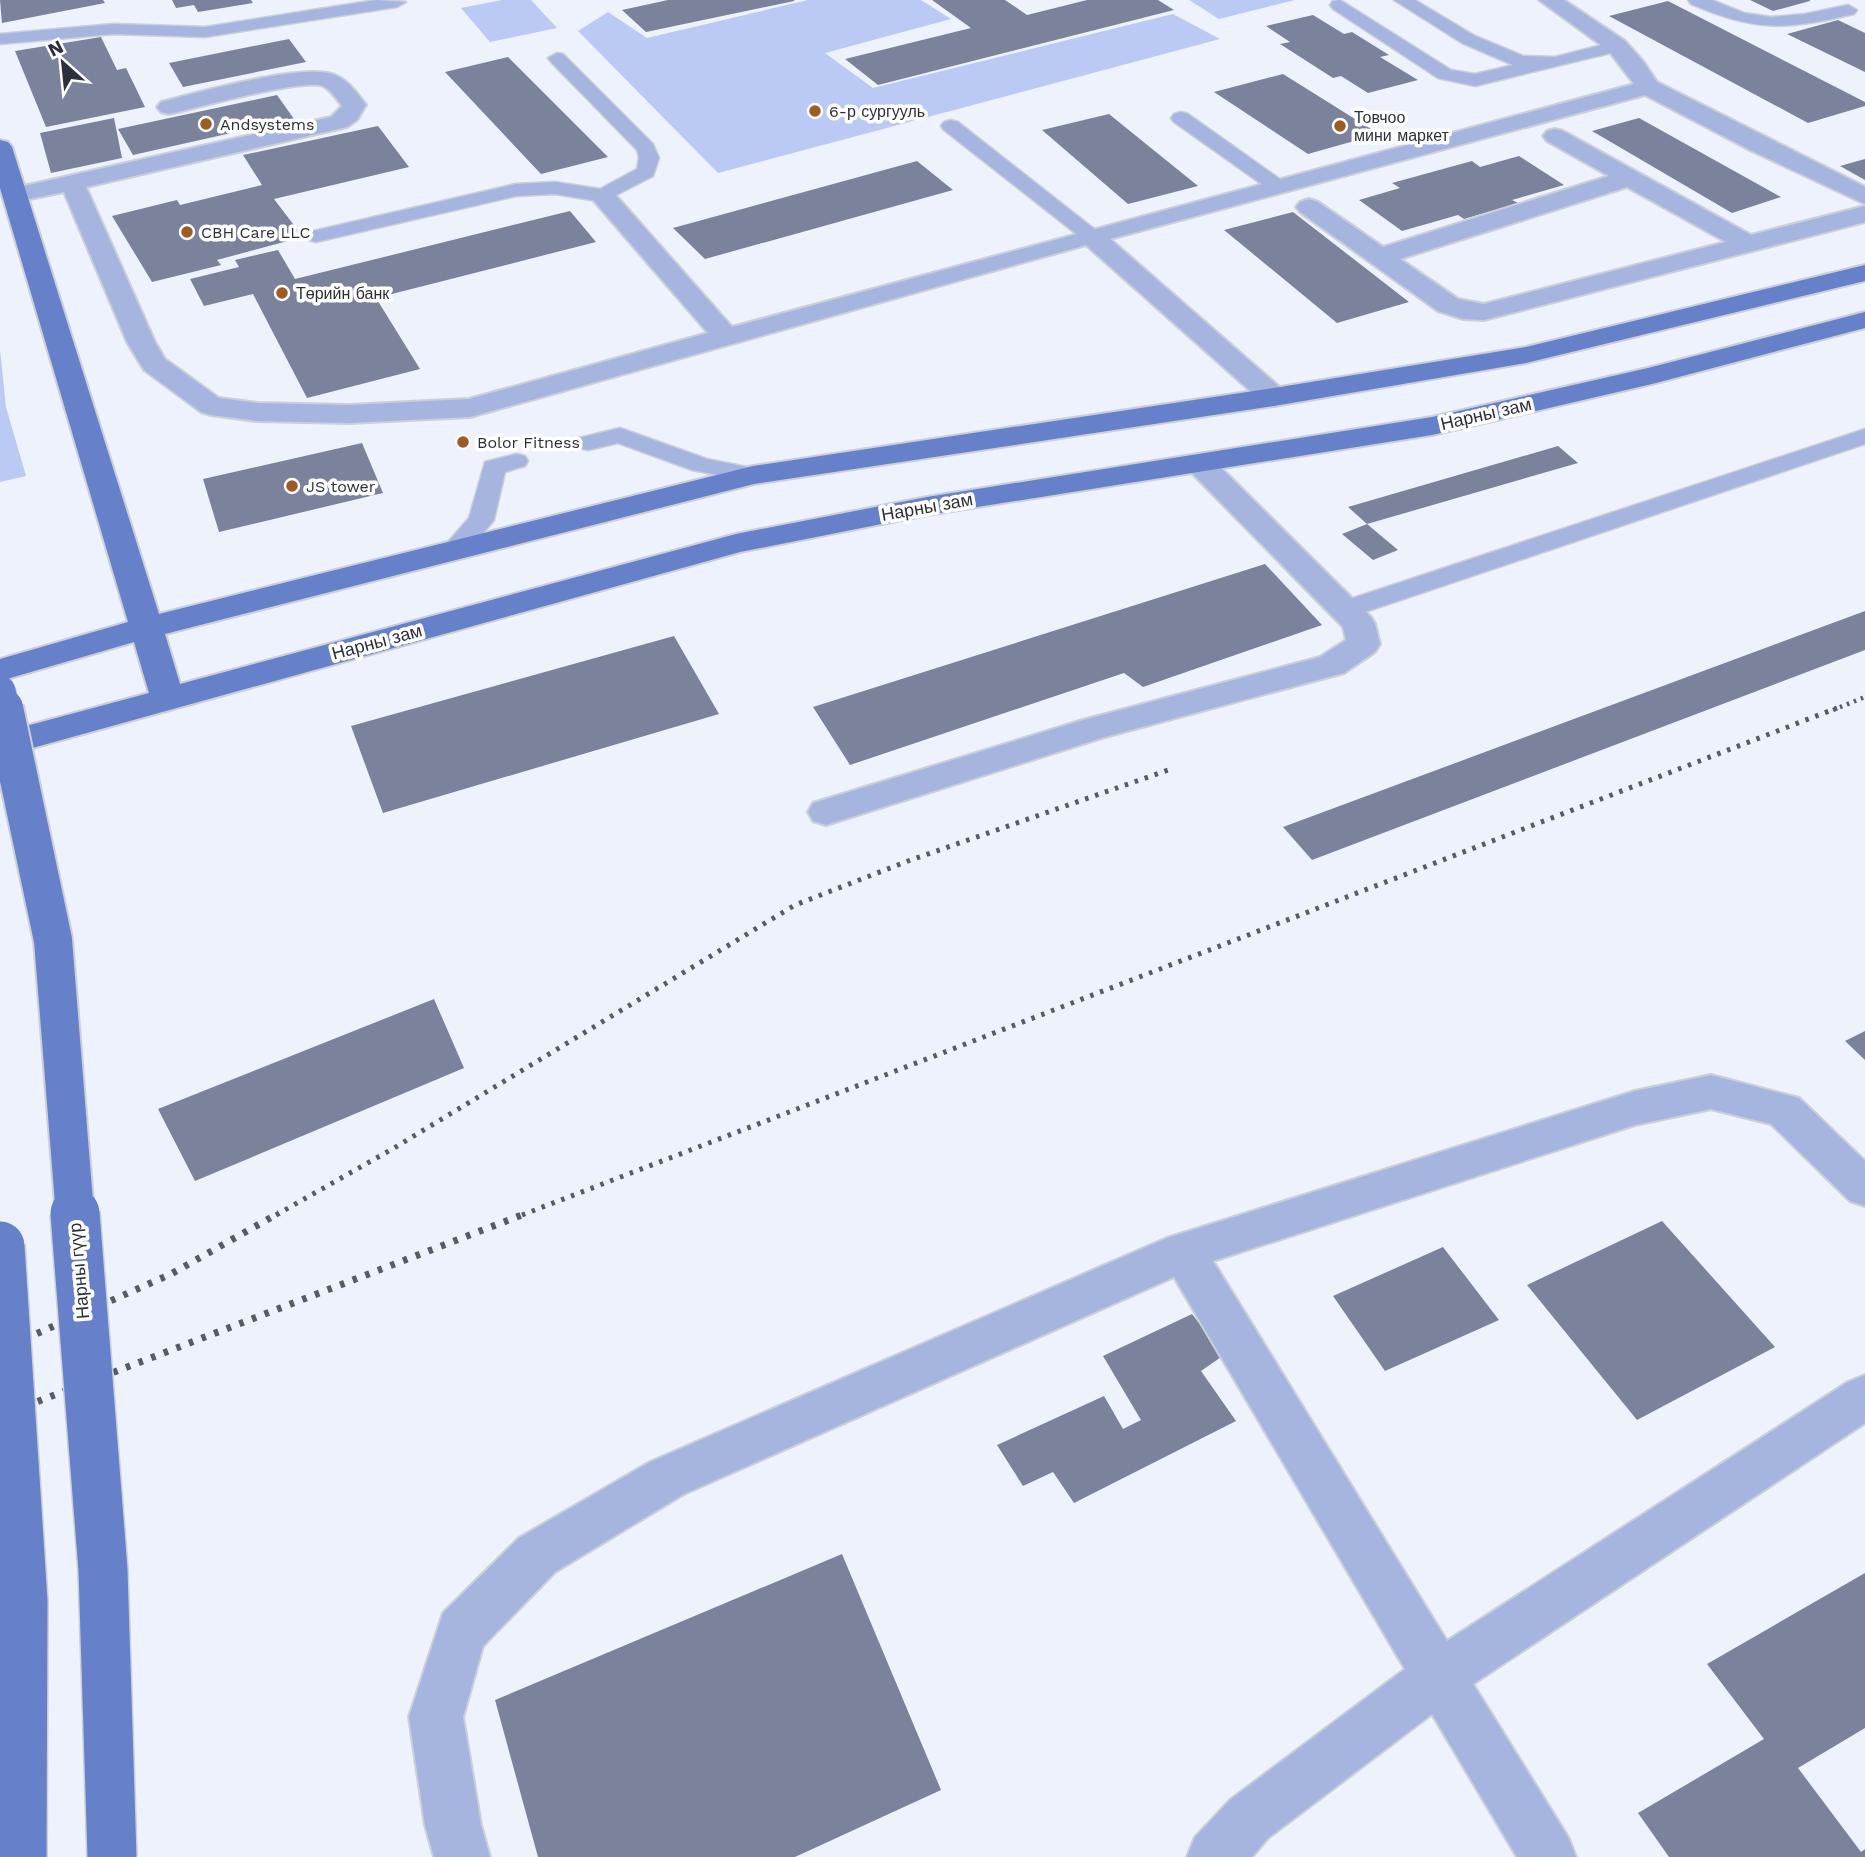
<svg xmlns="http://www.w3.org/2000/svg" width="1865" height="1857" font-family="'Work Sans',sans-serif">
	<rect width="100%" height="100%" fill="#eef2fd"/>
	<path fill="#bacaf4" d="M502 0H531L557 28 490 42 461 8Z
		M808 0H921L951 19 825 53 873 88 1173 14 1220 39 718 173 578 31 608 12 647 38Z
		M1189 0H1295L1219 19Z
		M0 350 6 407 26 476 0 482Z"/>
	<path fill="#7a839b" d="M0 0H103L105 3 2 23Z
		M172 0H251L253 3 198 12 194 5 176 8Z
		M668 0H794V1L646 32 622 10Z
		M932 0H1005L1027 15 1087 0H1158L1174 10 878 85 845 59 971 28Z
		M1750 0H1810V1L1773 11Z
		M1668 1 1865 102V106L1808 123 1609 16Z
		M1313 15 1344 34 1352 32 1389 55 1380 57 1418 80 1368 93 1341 76 1333 78 1280 44 1290 42 1266 26Z
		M1838 20 1865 33V72L1787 34Z
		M101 37 117 70 126 68 145 107 46 127 15 51Z
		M289 39 306 62 183 87 169 63Z
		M508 57 608 157 541 174 445 72Z
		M1283 74 1379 134 1308 154 1214 92Z
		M277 95 294 119 133 155 118 129Z
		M1109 114 1198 186 1128 204 1042 130Z
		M114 118 122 158 51 173 40 133Z
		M1639 118 1781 197 1732 213 1592 131Z
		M378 126 409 167 274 199 303 237 217 260 221 265 152 282 112 216 177 200 180 205 262 185 243 155Z
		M1519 156 1564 185 1512 200 1518 203 1464 219 1458 215 1402 231 1359 200 1400 188 1392 183 1472 161 1480 167Z
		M1865 159V180L1840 166Z
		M917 161 953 190 705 259 673 228Z
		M570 211 596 242 376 298 420 369 307 398 253 294 204 306 190 279 239 267 235 260 278 250 295 279Z
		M1293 212 1409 302 1337 323 1224 230Z
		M362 443 383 493 219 532 203 479Z
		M1558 446 1578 463 1367 524 1348 507Z
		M1367 524 1398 550 1373 560 1342 534Z
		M1265 564 1322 625 1143 687 1124 673 850 765 813 707Z
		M1865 611V650L1312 860 1283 827Z
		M674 636 719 714 383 813 351 726Z
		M434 999 464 1068 195 1181 158 1109Z
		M1865 1031V1060L1845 1041Z
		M1662 1221 1775 1347 1637 1420 1527 1285Z
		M1443 1247 1499 1320 1385 1371 1333 1296Z
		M1192 1314 1224 1355 1201 1371 1236 1421 1074 1503 1053 1472 1023 1486 997 1445 1104 1396 1123 1429 1141 1420 1103 1356Z
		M842 1554 941 1790 795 1857H538L495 1700Z
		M1865 1573V1728L1798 1768 1861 1852 1865 1849V1857H1669L1638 1813 1764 1739 1707 1664Z"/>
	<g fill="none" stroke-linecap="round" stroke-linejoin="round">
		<defs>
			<path id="lane" d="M376 0 406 2 397 7 205 37 114 34 0 44V34L114 24 205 27Z
				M1340 0 1451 70 1475 74 1513 65 1462 43 1394 0H1415L1475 36 1523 56 1555 57 1617 41 1626 46 1623 50 1475 86 1438 78 1333 9 1330 5 1333 1Z
				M1688 0H1712L1744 13 1771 17 1805 14 1848 5 1857 10 1854 14C1787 30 1755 32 1691 4Z
				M557 53 563 54 653 144 659 158 653 176 603 202 555 194 516 196 316 242 309 240 306 236 309 232 516 184 555 182 600 189 637 169 639 158 637 150 551 62 548 58Z
				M1181 112 1188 114 1284 182 1287 186 1284 190H1270L1174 122 1171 118 1174 114Z
				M951 120 958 122 1098 232 1101 236 1098 240H1084L944 130 941 126 944 122Z
				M620 428 707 459 762 470 765 475 762 480 753 482 692 470 618 443 588 450 579 448 576 443 579 438Z
				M1865 429V444L1353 616 1344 618 1335 616 1331 610 1335 604Z
				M516 454 525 456 528 461 525 466 505 472 494 520 490 525C477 540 466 562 444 557L440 551 469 518 485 462Z"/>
			<path id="street" d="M1539 0H1564L1625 41 1643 61 1657 82 1865 187V204L1750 150 1645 95 1110 239 1284 391 1288 397 1284 403 1274 406 1264 403 1086 245 470 417 349 423 257 421 211 415 201 412 144 370 127 342 64 192 15 202 6 200 3 195 6 190 15 188 331 117 342 106C337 99 331 90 323 86 304 78 196 108 169 114L161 112 157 107 161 102C196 93 305 62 335 75 348 80 358 94 366 105L357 120 347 127 86 187 155 342 165 359 219 398 257 403 349 405 469 399 708 333 594 201 591 196 594 191 603 189 612 191 732 327 1634 84 1609 51Z
				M1555 129 1563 131 1751 235 1865 206V222L1484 320 1463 319 1438 311 1300 212 1296 207 1300 202 1309 199 1318 202 1383 247 1609 176 1547 141 1543 136 1547 131ZM1627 187 1726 242 1484 304 1458 299 1400 259Z
				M1199 454 1210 457 1371 617 1375 624 1380 644 1375 652 1344 673 1105 737 826 825 813 821 808 812 813 803 1083 720 1320 657 1346 640 1343 627 1188 469 1184 463 1188 457Z
				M1711 1075 1799 1098 1865 1161V1206L1850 1201 1771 1124 1711 1109 1635 1125 1213 1261 1447 1641 1848 1382 1865 1375V1423L1473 1684 1568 1837 1576 1857H1517L1432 1714 1268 1838 1252 1857H1187L1195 1837 1230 1800 1405 1669 1174 1277 684 1494 555 1572 483 1646 463 1717 481 1825 490 1857H434L425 1825 409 1717 443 1613 519 1538 650 1462 1167 1238 1635 1091Z"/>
			<path id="primary" d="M0 140 8 142 12 147 159 614 753 466 1274 388 1526 347 1865 265V281L1526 363 1274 406 754 484 165 634 180 684 736 534 927 497 1432 417 1648 368 1865 312V328L1652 384 1432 435 927 515 740 552 0 757V733L149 693 134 642 0 681V659L128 622 0 188Z"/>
		</defs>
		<use href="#lane" stroke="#cbcfda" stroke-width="3"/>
		<use href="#street" stroke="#cbcfda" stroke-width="4"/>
		<use href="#primary" stroke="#cbcfda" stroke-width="4"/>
		<use href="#lane" fill="#a5b5df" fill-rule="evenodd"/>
		<use href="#street" fill="#a5b5df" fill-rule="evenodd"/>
		<use href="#primary" fill="#6680ca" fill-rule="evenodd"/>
		<path stroke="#575b66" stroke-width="4.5" stroke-dasharray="2.5 5" stroke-linecap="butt" d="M1833 710 1865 697"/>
		<path stroke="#575b66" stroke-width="5" stroke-dasharray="3.5 7" stroke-linecap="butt" d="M276 1215 394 1148 795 905 908 861 1174 768
			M522 1215 1837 708"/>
		<path stroke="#575b66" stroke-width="7" stroke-dasharray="4.5 9" stroke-linecap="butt" d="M0 1350 171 1274 279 1213
			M0 1416 527 1213"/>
		<defs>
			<path id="primary-bridge-far2" d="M0 691 4 710"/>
			<path id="primary-bridge-far1" d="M4 708 53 940 75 1215"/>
			<path id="primary-bridge" d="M75 1213 103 1570 112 1857
				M0 1246 23 1601 22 1857"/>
		</defs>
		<use href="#primary-bridge-far2" stroke="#cbcfda" stroke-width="33" stroke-linecap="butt"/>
		<use href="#primary-bridge-far1" stroke="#cbcfda" stroke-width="42" stroke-linecap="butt"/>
		<use href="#primary-bridge" stroke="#cbcfda" stroke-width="52" stroke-linecap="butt"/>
		<use href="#primary-bridge-far2" stroke="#6680ca" stroke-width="31"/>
		<use href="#primary-bridge-far1" stroke="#6680ca" stroke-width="38"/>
		<use href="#primary-bridge" stroke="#6680ca" stroke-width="49"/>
	</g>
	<g fill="#9c5c24" stroke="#fff" stroke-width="2.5">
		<circle cx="815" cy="111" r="7"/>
		<circle cx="206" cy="124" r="7"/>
		<circle cx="1340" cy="126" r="7"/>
		<circle cx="187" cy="232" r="7"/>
		<circle cx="282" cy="293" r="7"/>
		<circle cx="463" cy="442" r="7"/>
		<circle cx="292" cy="486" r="7"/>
	</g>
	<g text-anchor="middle" stroke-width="7" stroke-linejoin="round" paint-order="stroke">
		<g font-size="16" fill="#2c303a" stroke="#fff" text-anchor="start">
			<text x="829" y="117">6-р сургууль</text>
			<text x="1354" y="123">Товчоо<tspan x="1354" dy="18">мини маркет</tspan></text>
			<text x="220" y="130">Andsystems</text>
			<text x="201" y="238">CBH Care LLC</text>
			<text x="296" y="299">Төрийн банк</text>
			<text x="477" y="448">Bolor Fitness</text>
			<text x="306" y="492">JS tower</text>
		</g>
		<g font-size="18" fill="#2c303a" stroke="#fff">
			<text transform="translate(1486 414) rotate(-13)" y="6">Нарны зам</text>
			<text transform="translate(927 507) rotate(-10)" y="6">Нарны зам</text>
			<text transform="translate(377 642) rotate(-15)" y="6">Нарны зам</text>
			<text transform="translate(79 1271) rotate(-95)" y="6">Нарны гүүр</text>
		</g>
	</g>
	<g transform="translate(63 63) rotate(333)" stroke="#ffffff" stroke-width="5" paint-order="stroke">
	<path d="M0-5L12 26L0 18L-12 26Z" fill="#2c303a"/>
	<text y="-10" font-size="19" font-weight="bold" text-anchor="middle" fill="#2c303a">N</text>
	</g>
</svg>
